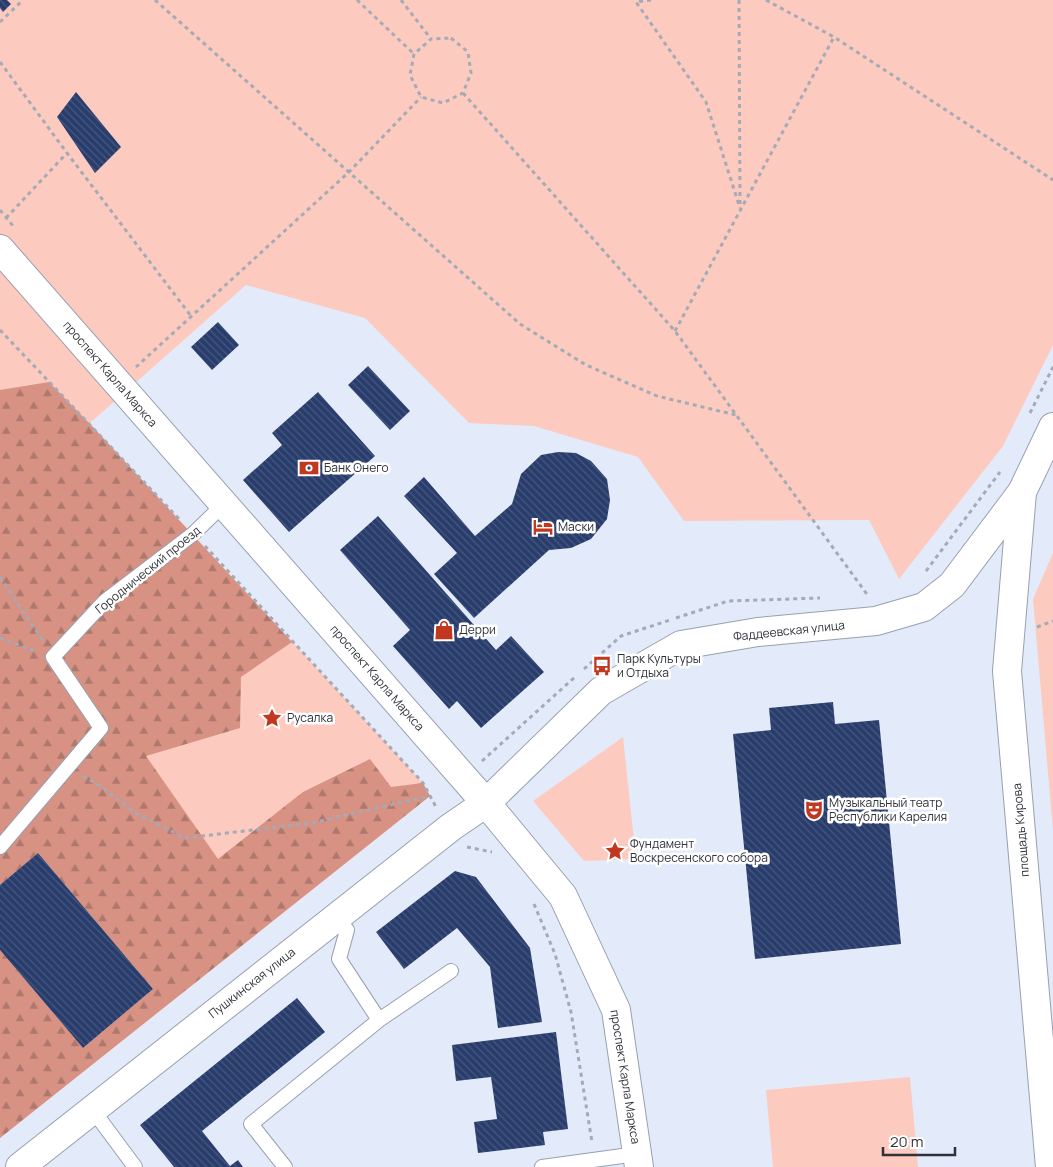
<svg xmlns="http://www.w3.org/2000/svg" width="1053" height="1167" font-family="Manrope,sans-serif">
	<defs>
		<pattern id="forest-firs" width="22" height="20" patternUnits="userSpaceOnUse" patternTransform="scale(1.25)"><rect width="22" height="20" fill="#d79284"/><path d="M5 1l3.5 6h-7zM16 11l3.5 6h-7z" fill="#af786d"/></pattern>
		<pattern id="building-back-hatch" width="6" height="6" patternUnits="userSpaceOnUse" patternTransform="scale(1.25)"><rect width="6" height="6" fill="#293d6d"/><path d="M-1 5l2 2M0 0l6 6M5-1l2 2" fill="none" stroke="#47587e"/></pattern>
	</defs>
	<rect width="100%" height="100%" fill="#e3ebfb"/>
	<path fill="#fdcabf" d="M0 0H1053V345L1003 446 899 579 869 520 684 521 638 457 534 426 469 423 365 318 246 285 90 423 423 783 430 796 0 1138Z
		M1053 553V831L1033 599Z
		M623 737 636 859 584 861 533 801Z
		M910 1077 918 1167H773L766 1090Z"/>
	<path fill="url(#forest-firs)" d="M49 382 90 424 292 642 241 677 240 728 146 756 218 859 303 792 370 759 391 787 423 783 430 796 0 1138V950L83 1048 153 989 38 853 0 885V390Z"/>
	<path fill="url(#building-back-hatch)" d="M0 0H7L11 4 3 12 0 8Z
		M76 92 121 147 95 173 57 117Z
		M218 322 239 345 212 370 191 347Z
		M368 366 410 411 390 430 348 385Z
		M318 392 375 456 289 532 243 480 282 445 272 433Z
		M558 452 576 453 591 461 607 479 610 500 607 519 591 539 571 548 549 550 474 618 434 574 457 553 404 496 424 477 475 536 512 504 521 474 541 455Z
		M378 516 496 650 511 636 544 672 481 728 457 701 449 709 393 646 410 630 340 550Z
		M833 702 835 724 879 720 901 944 755 959 733 734 771 730 769 708Z
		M38 853 153 989 83 1048 0 950V885Z
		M455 871 476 877 530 948 542 1022 498 1028 490 967 457 928 404 969 376 932Z
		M297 998 325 1032 202 1131 230 1166 238 1160 243 1167H174L140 1125Z
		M556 1032 568 1129 543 1132 545 1145 478 1153 474 1122 497 1119 491 1077 456 1081 452 1045Z"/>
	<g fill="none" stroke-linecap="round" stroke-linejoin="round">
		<defs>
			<path id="service" d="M0 847 101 728 53 657 105 601 193 534 224 504
				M336 917 347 930 339 959 379 1020
				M92 1109 135 1167
				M285 1167 251 1124 379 1020 451 971
				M542 1167 637 1154"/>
			<path id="minor" d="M0 249 486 803
				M1022 492 1007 671 1050 1167"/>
			<path id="tertiary" d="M486 803 563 896 616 1010 639 1167
				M20 1167 451 827 486 803 601 691 681 645 758 632 876 621 924 607 952 585 1022 492 1053 427"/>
		</defs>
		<use href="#service" stroke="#98a0af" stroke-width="16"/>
		<use href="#minor" stroke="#98a0af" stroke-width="30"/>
		<use href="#tertiary" stroke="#98a0af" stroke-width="30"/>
		<path stroke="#a4aab6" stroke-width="3" stroke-dasharray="4 4" stroke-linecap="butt" d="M155 0 520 324 586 365 657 396 736 415
			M357 0 414 54
			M401 0 431 39
			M651 0 636 2 706 102 740 208
			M739 0 740 206
			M766 0 834 37 1053 180
			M0 22 23 0
			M451 38 468 52 471 73 463 93 443 103 421 97 410 75 414 54 431 39Z
			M0 62 67 153 191 316
			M463 93 675 331 869 597
			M0 210 14 227
			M6 218 67 153
			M0 330 180 520
			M675 331 834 37
			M136 367 349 172 421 97
			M1030 413 1053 367
			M205 546 423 783 436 807
			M926 571 1000 472
			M0 577 43 641
			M676 618 728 601 820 598
			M1037 627 1053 621
			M0 638 35 651
			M584 669 621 636 670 620
			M482 761 576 676
			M83 776 102 787 135 813 185 838 312 823 429 796
			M467 847 492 852
			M534 904 555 954 571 1012 592 1142"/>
		<use href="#service" stroke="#fff" stroke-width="14"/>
		<use href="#minor" stroke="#fff" stroke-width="28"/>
		<use href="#tertiary" stroke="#fff" stroke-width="28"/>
	</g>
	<defs>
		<symbol id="bank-bare" viewBox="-9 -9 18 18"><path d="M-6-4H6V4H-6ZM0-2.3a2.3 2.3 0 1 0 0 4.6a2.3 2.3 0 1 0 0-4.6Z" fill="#c2371f" stroke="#fff" stroke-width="2.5" paint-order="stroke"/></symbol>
		<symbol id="hotel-bare" viewBox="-9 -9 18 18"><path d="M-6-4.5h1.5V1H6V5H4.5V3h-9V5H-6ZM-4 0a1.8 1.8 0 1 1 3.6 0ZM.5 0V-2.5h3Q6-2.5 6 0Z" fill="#c2371f" stroke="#fff" stroke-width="2.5" paint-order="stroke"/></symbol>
		<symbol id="shop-bare" viewBox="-9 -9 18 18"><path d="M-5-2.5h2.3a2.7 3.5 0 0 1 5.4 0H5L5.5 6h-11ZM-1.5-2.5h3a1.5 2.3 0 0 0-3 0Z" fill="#c2371f" stroke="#fff" stroke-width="2.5" paint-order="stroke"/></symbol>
		<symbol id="bus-bare" viewBox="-9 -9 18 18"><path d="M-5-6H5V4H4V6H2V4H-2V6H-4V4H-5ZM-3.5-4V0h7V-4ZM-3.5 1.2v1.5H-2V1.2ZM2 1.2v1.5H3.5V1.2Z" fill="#c2371f" stroke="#fff" stroke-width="2.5" paint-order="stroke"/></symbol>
		<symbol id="sight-bare" viewBox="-9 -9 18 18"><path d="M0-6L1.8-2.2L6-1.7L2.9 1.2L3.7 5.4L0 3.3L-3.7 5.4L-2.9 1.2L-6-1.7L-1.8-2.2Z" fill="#c2371f" stroke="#fff" stroke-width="2.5" paint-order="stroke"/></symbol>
		<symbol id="theatre-bare" viewBox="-9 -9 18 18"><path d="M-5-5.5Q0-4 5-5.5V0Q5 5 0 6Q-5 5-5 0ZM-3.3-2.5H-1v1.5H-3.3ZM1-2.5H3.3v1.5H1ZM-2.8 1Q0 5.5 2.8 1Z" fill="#c2371f" stroke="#fff" stroke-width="2.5" paint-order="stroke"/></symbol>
	</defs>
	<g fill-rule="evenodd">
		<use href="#bank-bare" x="295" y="454" width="28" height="28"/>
		<use href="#hotel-bare" x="529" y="513" width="28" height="28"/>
		<use href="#shop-bare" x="430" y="616" width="28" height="28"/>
		<use href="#bus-bare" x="588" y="652" width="28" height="28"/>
		<use href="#sight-bare" x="258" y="704" width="28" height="28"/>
		<use href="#theatre-bare" x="800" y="796" width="28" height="28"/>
		<use href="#sight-bare" x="601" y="837" width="28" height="28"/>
	</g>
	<g text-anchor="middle" stroke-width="5" stroke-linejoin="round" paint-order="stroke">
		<g font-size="12" fill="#2f3238" stroke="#fff">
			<text transform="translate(110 374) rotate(49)" y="4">проспект Карла Маркса</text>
			<text transform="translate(148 570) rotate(-39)" y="4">Городнический проезд</text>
			<text transform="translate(789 631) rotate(-6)" y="4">Фаддеевская улица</text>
			<text transform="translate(377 678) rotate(49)" y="4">проспект Карла Маркса</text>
			<text transform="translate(1021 830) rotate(-95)" y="4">площадь Кирова</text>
			<text transform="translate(252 983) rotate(-38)" y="4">Пушкинская улица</text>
			<text transform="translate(625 1077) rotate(81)" y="4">проспект Карла Маркса</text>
		</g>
		<g font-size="12" fill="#2f3238" stroke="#fff" text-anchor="start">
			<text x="324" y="472">Банк Онего</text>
			<text x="558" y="531">Маски</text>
			<text x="459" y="634">Дерри</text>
			<text x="617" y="663">Парк Культуры<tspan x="617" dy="14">и Отдыха</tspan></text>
			<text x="287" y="722">Русалка</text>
			<text x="829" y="807">Музыкальный театр<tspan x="829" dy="14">Республики Карелия</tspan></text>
			<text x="630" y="848">Фундамент<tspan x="630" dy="14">Воскресенского собора</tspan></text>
		</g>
	</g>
	<path d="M883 1147v8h72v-8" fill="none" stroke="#2f3238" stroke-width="2.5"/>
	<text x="890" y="1147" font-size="15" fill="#2f3238" stroke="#ffffff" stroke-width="4" paint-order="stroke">20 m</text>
</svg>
